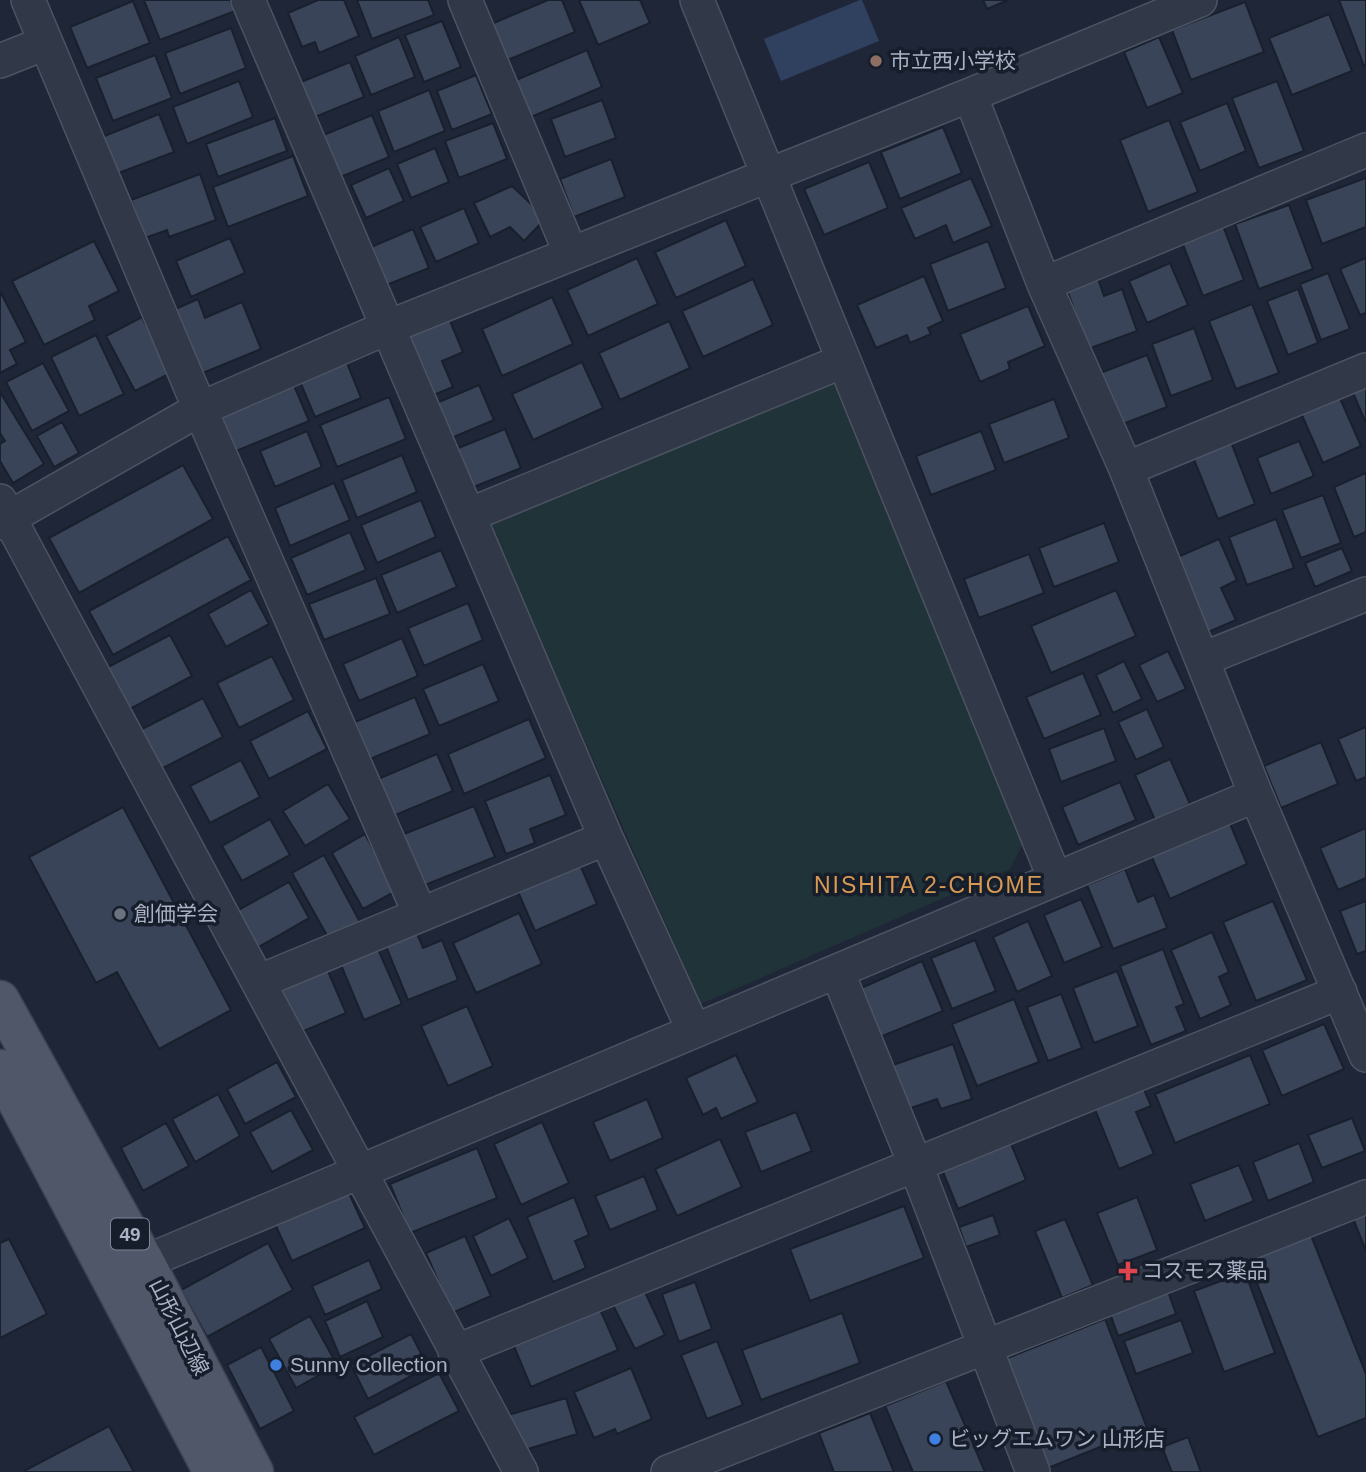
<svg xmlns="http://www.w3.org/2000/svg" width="1366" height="1472" font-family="Helvetica,'Noto Sans JP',sans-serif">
	<rect width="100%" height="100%" fill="#1e2637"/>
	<path fill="#203338" d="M834 384 1023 843 1010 869 701 1004 489 524Z"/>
	<path fill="#30405f" d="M860 0H862L879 41 781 81 764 39Z"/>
	<path fill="#3a4458" stroke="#19202d" stroke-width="2" d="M144 0H230L235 11 160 40Z
		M318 0H344L359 36 319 53 315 42 302 47 288 13Z
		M357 0H428L434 15 372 39Z
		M548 0H562L575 32 505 61 489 25Z
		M579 0H640L650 23 598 45Z
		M983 0H1008L987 9Z
		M1339 0H1366V65L1364 66Z
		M133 1 150 43 87 68 70 27Z
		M1245 2 1264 52 1191 80 1172 30Z
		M1329 14 1352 71 1292 95 1269 38Z
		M442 21 461 67 424 82 405 35Z
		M231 28 246 68 180 94 165 53Z
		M399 37 415 77 371 95 355 56Z
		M1159 37 1183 93 1147 108 1124 52Z
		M587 50 602 87 531 117 516 80Z
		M155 55 172 98 113 121 96 78Z
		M350 62 364 97 315 117 301 82Z
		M476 75 492 114 452 130 437 91Z
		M239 81 253 117 187 144 173 107Z
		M1277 81 1304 151 1259 168 1232 98Z
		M429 90 445 131 394 152 378 111Z
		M602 100 616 138 565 157 551 119Z
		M1227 103 1246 151 1200 171 1180 122Z
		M159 114 174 152 116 174 102 137Z
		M372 115 389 157 338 178 321 136Z
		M275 118 287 151 218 177 206 144Z
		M1169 120 1198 192 1148 212 1120 140Z
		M493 123 507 159 459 178 445 141Z
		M943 127 962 173 900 199 881 152Z
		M435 148 449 182 411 198 397 164Z
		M293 156 308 196 228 227 213 187Z
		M611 159 625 197 574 217 560 179Z
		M869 162 888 208 824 235 804 189Z
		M389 168 404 201 366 218 351 185Z
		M200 174 216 220 169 237 167 230 145 238 131 200Z
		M971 178 992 226 953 243 946 225 915 239 901 208Z
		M1366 178V227L1322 244 1306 200Z
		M512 186 546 218 524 241 510 227 490 237 474 203Z
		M1289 205 1313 269 1259 289 1235 224Z
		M464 208 479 243 436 262 420 227Z
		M726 220 746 266 676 298 655 252Z
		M1223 226 1244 280 1203 296 1182 242Z
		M413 229 429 268 384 286 369 248Z
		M230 238 245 273 191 297 176 261Z
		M94 241 119 291 89 306 95 320 44 345 12 281Z
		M988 241 1006 288 948 311 930 264Z
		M637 258 658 304 588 336 567 290Z
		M1366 258V313L1360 315 1340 269Z
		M1170 263 1188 305 1147 323 1129 281Z
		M1328 273 1350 329 1321 340 1300 284Z
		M924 276 943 321 928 328 931 334 910 343 907 335 876 348 857 305Z
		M1097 276 1104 296 1122 289 1137 331 1088 349 1066 287Z
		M753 279 773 325 703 357 682 311Z
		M1298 289 1318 343 1288 355 1267 301Z
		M0 291 26 342 10 350 17 364 0 373Z
		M552 297 573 344 502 376 482 329Z
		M198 299 205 318 242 302 261 349 198 375 171 311Z
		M1252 304 1279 373 1236 389 1209 321Z
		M1028 306 1045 346 1008 362 1010 369 980 382 960 334Z
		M448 316 463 352 442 361 453 387 431 396 405 334Z
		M142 317 171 373 135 391 106 336Z
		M669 321 690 368 620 400 599 353Z
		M1194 328 1213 380 1171 396 1152 344Z
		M96 335 124 394 79 416 51 357Z
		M1147 355 1167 407 1115 427 1095 375Z
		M345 358 361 398 315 417 298 377Z
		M582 362 603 408 533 440 512 394Z
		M43 363 69 411 32 431 6 382Z
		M293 383 309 421 236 451 220 413Z
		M479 385 494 420 449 439 434 404Z
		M1366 387V423L1353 393Z
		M0 392 44 464 13 483 0 461V444L5 441 0 433Z
		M1339 396 1361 446 1323 463 1301 413Z
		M389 397 406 439 337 467 320 425Z
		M1054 399 1069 438 1004 463 989 424Z
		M62 422 79 453 54 467 37 436Z
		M505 429 521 468 471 488 456 449Z
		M307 431 322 467 275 487 260 451Z
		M981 431 996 470 931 495 916 456Z
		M1229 437 1255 504 1218 519 1191 452Z
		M1299 441 1314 476 1271 494 1257 458Z
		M402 455 417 492 357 518 342 480Z
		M183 465 213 519 79 593 49 538Z
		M1366 473V532L1354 537 1334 487Z
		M334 483 350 520 290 546 275 508Z
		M1323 495 1341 543 1301 558 1282 510Z
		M421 500 436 537 377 563 361 525Z
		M1276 519 1294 568 1247 585 1229 537Z
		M1104 523 1119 562 1054 587 1039 548Z
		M350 532 366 570 307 595 291 558Z
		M228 536 251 580 113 655 89 611Z
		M1219 539 1237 580 1221 588 1236 620 1206 633 1173 559Z
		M1342 548 1352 571 1315 587 1305 563Z
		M441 550 457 587 397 613 381 575Z
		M1029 554 1044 593 979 618 964 579Z
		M376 578 390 614 324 640 309 604Z
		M251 590 269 624 226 647 208 614Z
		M1116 590 1136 636 1051 673 1031 626Z
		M468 603 483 640 424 666 408 628Z
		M170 635 192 676 128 710 106 668Z
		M402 638 418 676 359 701 343 664Z
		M1168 651 1186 689 1157 702 1139 665Z
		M272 656 294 700 239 728 217 683Z
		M1124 661 1142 699 1113 713 1096 675Z
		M483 664 499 701 439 726 423 689Z
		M1083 673 1101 715 1044 739 1026 697Z
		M415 697 430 734 370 759 355 722Z
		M203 698 223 737 161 769 140 730Z
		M1147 709 1164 747 1136 760 1118 722Z
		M308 711 327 749 269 779 250 741Z
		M529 719 546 758 464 794 448 754Z
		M1366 727V777L1356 781 1338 739Z
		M1104 728 1116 761 1061 782 1049 749Z
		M1321 742 1338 784 1281 808 1264 766Z
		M437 754 453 791 393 816 378 779Z
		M1170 759 1190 804 1155 820 1135 775Z
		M241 760 260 797 210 823 190 786Z
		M550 775 566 815 530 829 535 843 506 854 485 801Z
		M1120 782 1136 820 1078 845 1062 807Z
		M328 784 350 819 305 846 283 811Z
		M474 806 495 857 420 887 399 836Z
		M123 807 231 1010 159 1049 117 972 96 983 29 857Z
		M270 819 290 855 242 881 222 846Z
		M1228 819 1247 864 1170 899 1150 853Z
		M1366 828V878L1338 890 1320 848Z
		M365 834 396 891 363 909 332 853Z
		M324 855 360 922 329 939 292 873Z
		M578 860 597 904 535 931 516 887Z
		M1125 869 1138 902 1154 895 1167 928 1113 949 1087 885Z
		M289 882 309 918 255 949 235 912Z
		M1081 899 1102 947 1064 963 1044 915Z
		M1273 901 1307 980 1256 1001 1223 922Z
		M1366 901V951L1357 954 1340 911Z
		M519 913 542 964 476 993 453 943Z
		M1028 921 1052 976 1017 992 993 937Z
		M416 931 423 948 442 940 458 980 408 1000 385 944Z
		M1212 932 1229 972 1219 977 1231 1005 1200 1019 1171 950Z
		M975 940 996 991 952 1009 931 958Z
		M378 949 402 1004 364 1020 341 965Z
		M1163 949 1184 1004 1176 1007 1186 1031 1151 1045 1120 966Z
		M922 961 943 1011 880 1037 859 989Z
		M327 969 346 1013 299 1033 281 989Z
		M1117 971 1138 1026 1094 1043 1073 988Z
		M1061 994 1082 1048 1048 1061 1027 1007Z
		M1014 999 1039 1062 977 1086 952 1024Z
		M467 1006 493 1066 448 1086 421 1026Z
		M1324 1024 1344 1069 1282 1096 1262 1050Z
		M953 1044 972 1099 941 1109 937 1099 908 1109 893 1065Z
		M736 1055 758 1102 721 1119 716 1108 703 1115 686 1078Z
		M1250 1055 1270 1104 1175 1143 1155 1094Z
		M277 1062 296 1097 245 1124 227 1089Z
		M1141 1082 1151 1106 1136 1112 1154 1154 1119 1169 1092 1102Z
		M218 1094 240 1136 195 1162 172 1119Z
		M647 1099 663 1138 610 1161 593 1122Z
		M291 1110 313 1150 272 1172 250 1132Z
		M796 1112 812 1151 761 1172 745 1132Z
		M1352 1118 1365 1151 1322 1168 1308 1135Z
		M542 1122 569 1183 521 1205 494 1144Z
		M166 1123 189 1166 143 1191 121 1148Z
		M720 1139 742 1187 677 1216 655 1169Z
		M1009 1139 1026 1180 958 1209 941 1167Z
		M1299 1143 1314 1182 1268 1201 1253 1162Z
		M477 1148 497 1198 410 1233 390 1184Z
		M1239 1165 1254 1201 1205 1221 1190 1184Z
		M644 1176 658 1210 610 1230 595 1196Z
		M348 1191 365 1228 292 1261 275 1224Z
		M574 1197 589 1235 575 1241 586 1268 553 1282 527 1217Z
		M1137 1197 1157 1250 1118 1265 1097 1213Z
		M904 1206 924 1258 810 1301 790 1249Z
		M1366 1207V1251L1351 1213Z
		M993 1215 1000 1235 966 1247 959 1227Z
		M509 1218 528 1258 491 1276 473 1236Z
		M1065 1219 1093 1285 1062 1298 1035 1231Z
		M1310 1233 1366 1374V1418L1318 1437 1247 1258Z
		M465 1236 491 1296 452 1313 426 1253Z
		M9 1239 47 1314 0 1338V1243Z
		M268 1243 293 1290 207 1337 181 1290Z
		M369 1260 382 1289 325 1315 312 1286Z
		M1245 1272 1275 1353 1224 1372 1194 1291Z
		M695 1282 712 1329 679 1342 662 1294Z
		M644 1290 665 1335 635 1349 613 1305Z
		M1168 1291 1176 1314 1118 1336 1110 1313Z
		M367 1301 383 1337 340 1357 325 1321Z
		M599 1307 618 1350 531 1387 513 1344Z
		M842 1313 860 1363 761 1400 742 1350Z
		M310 1316 337 1365 296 1388 269 1339Z
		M1105 1319 1147 1428 1048 1468 1005 1359Z
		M1181 1320 1193 1353 1136 1374 1124 1341Z
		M411 1334 428 1367 368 1399 351 1365Z
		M717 1341 743 1405 707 1419 681 1355Z
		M261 1347 294 1411 260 1429 227 1365Z
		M631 1368 652 1419 617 1434 615 1429 594 1438 574 1392Z
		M439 1373 459 1411 374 1455 354 1417Z
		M946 1381 985 1472H913L885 1406Z
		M566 1398 577 1434 518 1452 508 1415Z
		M870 1413 894 1472H834L819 1433Z
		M109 1426 134 1472H24V1471Z
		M1188 1437 1201 1472H1172L1162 1447Z"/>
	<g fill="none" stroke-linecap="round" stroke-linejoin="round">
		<defs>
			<path id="minor" d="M28 0 200 409 420 914
				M248 0 606 838 694 1031
				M465 0 571 254
				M697 0 1055 879
				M0 61 45 43
				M970 95 1044 284 1126 469 1256 795 1366 1055
				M1044 284 1366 150
				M1126 469 1366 370
				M0 501 521 1472
				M469 515 843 361
				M0 523 200 409 386 328 970 95 1200 0
				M1203 659 1366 594
				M837 971 916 1166 1033 1472
				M258 982 606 838
				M145 1262 1256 795
				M455 1352 1340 992
				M668 1472 1366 1197"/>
			<path id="major" d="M0 1000 145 1262 254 1472
				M0 1069 213 1472"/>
		</defs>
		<use href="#minor" stroke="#4c5363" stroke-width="36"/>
		<use href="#major" stroke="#3b4251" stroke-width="41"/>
		<use href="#minor" stroke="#313847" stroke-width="33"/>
		<use href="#major" stroke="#4f5768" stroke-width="38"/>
	</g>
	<circle fill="#8d6e63" stroke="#171e2b" stroke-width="2.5" cx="876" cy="61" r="7"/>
	<circle fill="#6b7280" stroke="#171e2b" stroke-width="2.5" cx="120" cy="914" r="7"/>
	<path fill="#e0444e" stroke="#171e2b" stroke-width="2.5" d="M1124.5 1260.5h7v7h7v7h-7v7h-7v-7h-7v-7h7z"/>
	<g fill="#3f7fe0" stroke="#171e2b" stroke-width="2.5">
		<circle cx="276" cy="1365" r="7"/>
		<circle cx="935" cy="1439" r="7"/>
	</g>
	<g text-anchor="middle" stroke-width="7" stroke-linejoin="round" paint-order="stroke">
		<rect fill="#171e2b" stroke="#7f8697" stroke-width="2" x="111" y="1218.5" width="38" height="31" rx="5"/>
		<g font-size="19" font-weight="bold" fill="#abb2c5">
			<text x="130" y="1241">49</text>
		</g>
		<g font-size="21" fill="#abb2c5" stroke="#171e2b" text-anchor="start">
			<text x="890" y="68">市立西小学校</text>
			<text x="134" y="921">創価学会</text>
			<text x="1142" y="1278">コスモス薬品</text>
			<text x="290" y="1372">Sunny Collection</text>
			<text x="949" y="1446">ビッグエムワン 山形店</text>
		</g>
		<g font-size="21" fill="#abb2c5" stroke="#171e2b">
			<text transform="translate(179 1327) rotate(63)" y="7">山形山辺線</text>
		</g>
		<g font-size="23" letter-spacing="2" fill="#d89952" stroke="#171e2b">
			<text x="929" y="893">NISHITA 2-CHOME</text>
		</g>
	</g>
</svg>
